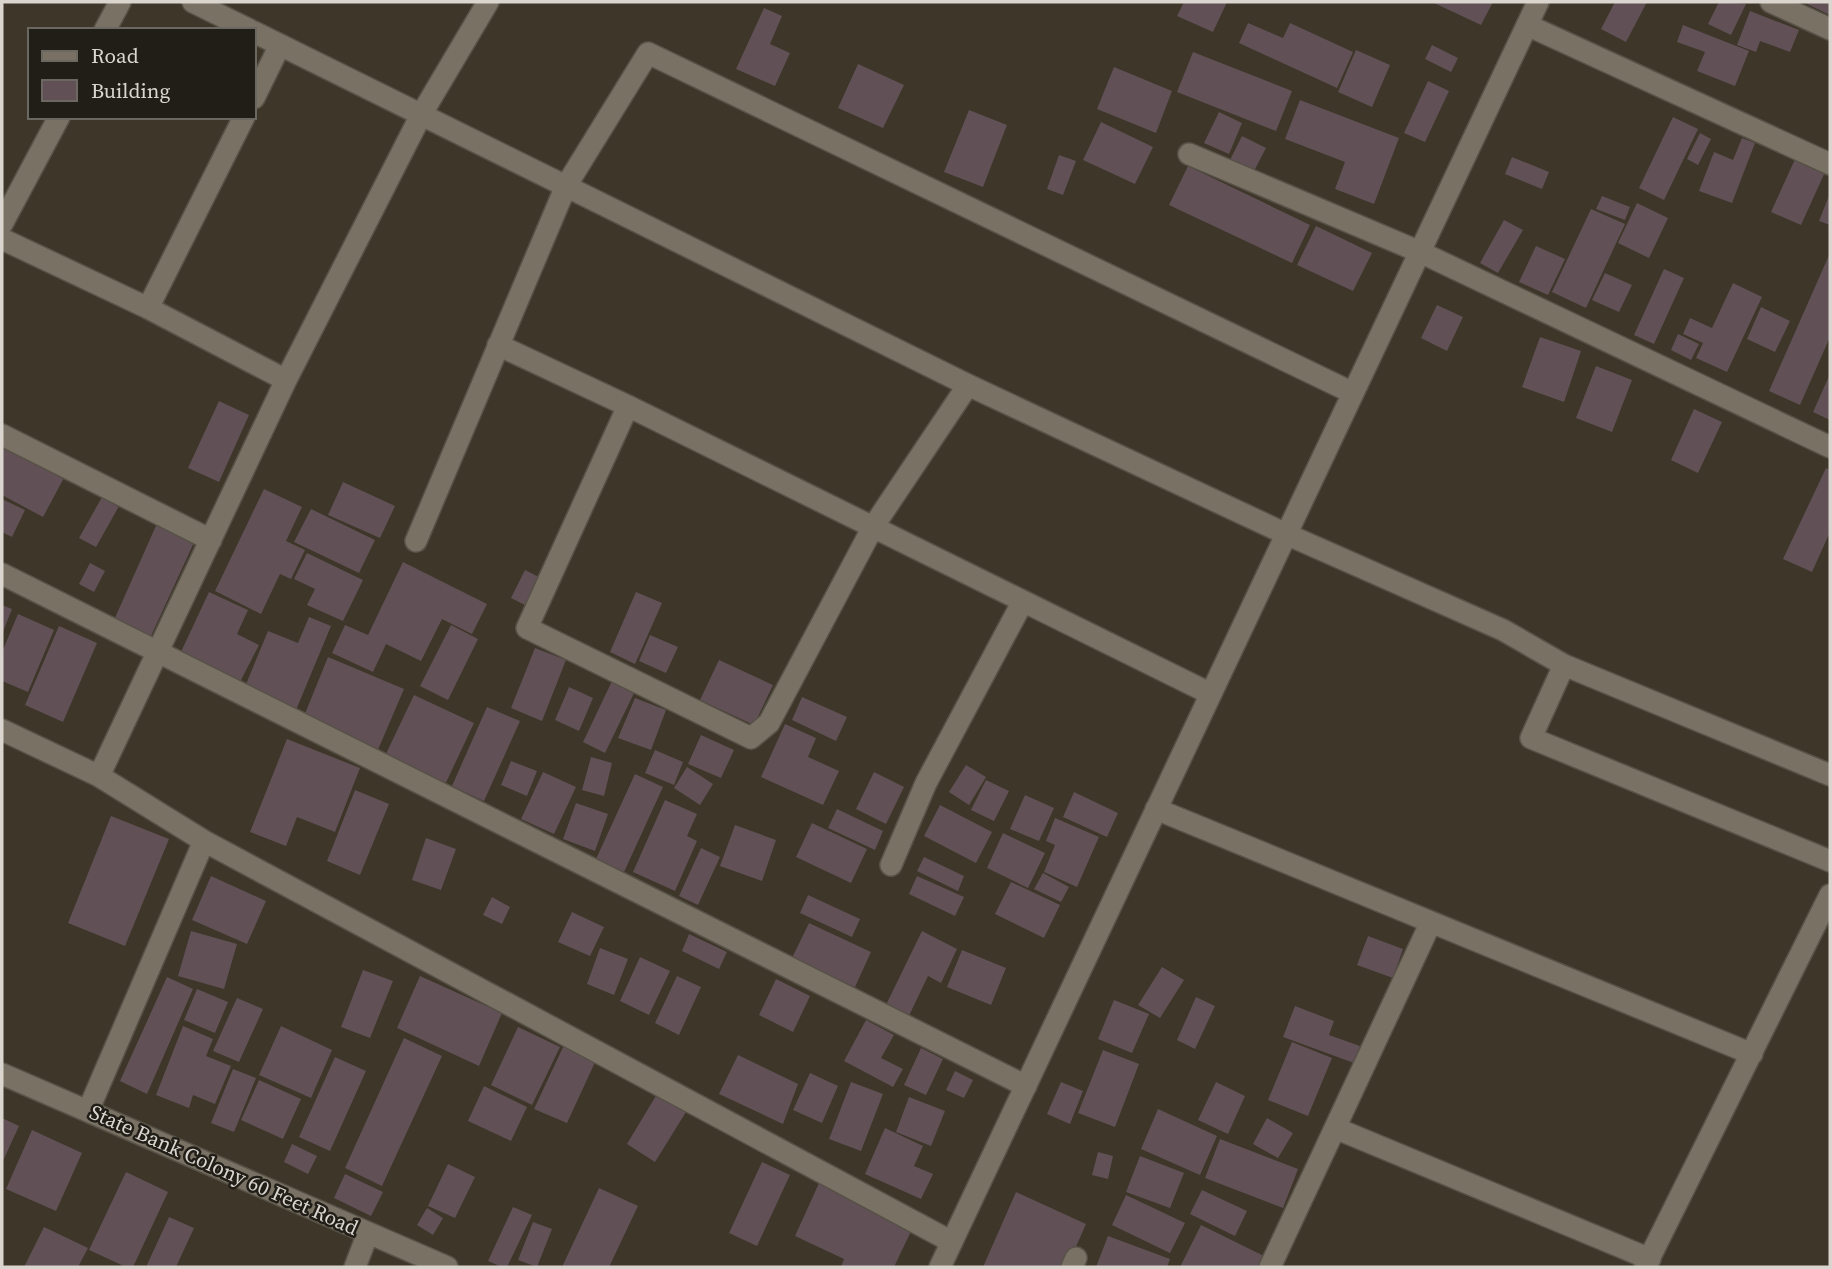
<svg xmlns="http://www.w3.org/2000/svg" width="1832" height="1269" font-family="'Source Serif 4',serif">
	<rect width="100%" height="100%" fill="#3d3629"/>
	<path fill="#615156" d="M1184 2H1227L1213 32 1177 16Z
		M1432 2H1493L1481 25Z
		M1615 2H1647L1626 42 1601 29Z
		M1719 2 1746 4 1731 35 1708 24Z
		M1803 2H1830V15Z
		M764 8 782 16 770 44 790 53 775 86 736 69Z
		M1750 11 1799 30 1790 52 1760 41 1756 52 1737 45Z
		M1248 23 1283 38 1290 23 1353 52 1337 88 1239 43Z
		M1683 25 1749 51 1735 86 1697 71 1705 52 1677 42Z
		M1432 45 1458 58 1451 72 1425 59Z
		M1356 50 1390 65 1372 107 1338 92Z
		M1193 52 1292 91 1276 131 1177 92Z
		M858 64 904 85 883 128 838 108Z
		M1114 67 1172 91 1156 133 1097 109Z
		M1428 81 1449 91 1425 142 1404 133Z
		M1300 100 1399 138 1374 204 1335 189 1345 162 1285 139Z
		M969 110 1007 125 983 187 944 172Z
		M1219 112 1242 123 1229 154 1204 143Z
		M1673 117 1698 129 1664 200 1639 188Z
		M1101 122 1153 147 1135 184 1083 160Z
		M1700 133 1711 139 1698 165 1687 159Z
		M1242 136 1266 148 1254 171 1230 160Z
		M1742 138 1755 143 1732 203 1699 191 1714 152 1733 160Z
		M1059 155 1076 161 1063 195 1047 189Z
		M1512 157 1549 172 1542 189 1505 174Z
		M1796 157 1826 170 1801 225 1771 212Z
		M1188 166 1310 225 1292 263 1169 205Z
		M1830 193V225L1819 221Z
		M1602 196 1630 207 1625 220 1596 209Z
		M1637 203 1668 218 1649 258 1618 243Z
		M1591 209 1625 224 1586 308 1552 292Z
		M1504 220 1523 230 1498 273 1480 263Z
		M1316 226 1372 253 1353 291 1297 265Z
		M1536 246 1565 259 1548 295 1519 282Z
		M1830 253V337L1800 405 1769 391Z
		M1664 269 1684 278 1654 344 1634 335Z
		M1605 273 1632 285 1619 312 1592 300Z
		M1733 283 1762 297 1727 372 1696 358 1703 343 1683 334 1690 318 1712 328Z
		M1437 305 1463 317 1447 351 1421 338Z
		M1761 307 1790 321 1775 352 1747 339Z
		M1678 334 1699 344 1691 360 1671 350Z
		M1540 337 1581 351 1564 402 1522 387Z
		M1596 366 1632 380 1612 432 1576 418Z
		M1830 374V420L1813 412Z
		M219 401 249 415 219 482 188 468Z
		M1694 409 1722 422 1698 473 1671 460Z
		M2 442 65 476 43 517 2 495Z
		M1826 468 1830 470V532L1812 572 1783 559Z
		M343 482 395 506 380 538 328 515Z
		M264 489 302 507 286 541 305 550 291 579 280 574 261 614 215 591Z
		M106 490 123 499 96 547 79 538Z
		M2 499 25 510 12 537 2 532Z
		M311 509 375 540 359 573 294 542Z
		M159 519 197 536 151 636 114 620Z
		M307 553 363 580 343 621 307 605 315 589 294 579Z
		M403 562 487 604 472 634 442 619 421 661 386 644 373 672 332 653 345 625 368 635Z
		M90 563 105 571 94 592 79 584Z
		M525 570 547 581 533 609 511 598Z
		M209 592 248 610 237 634 259 645 239 684 179 656Z
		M636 592 662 603 635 664 610 652Z
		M2 605 12 609 2 634Z
		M18 614 54 630 28 692 2 681V652Z
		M309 617 331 626 296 710 244 689 268 631 298 643Z
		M451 625 478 639 448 700 420 686Z
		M59 626 97 643 63 722 25 705Z
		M650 635 678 647 666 673 639 661Z
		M535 648 566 660 542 721 511 708Z
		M328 657 404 689 377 752 302 721Z
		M719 660 773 685 754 725 700 700Z
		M612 681 635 691 605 753 583 742Z
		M569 687 593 698 579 731 555 720Z
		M414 695 474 723 443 789 383 760Z
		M802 697 847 717 836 741 792 720Z
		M635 698 666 710 651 750 618 738Z
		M487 707 520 721 484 801 452 786Z
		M785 724 816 738 808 757 839 771 823 805 761 777Z
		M701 735 734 750 721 778 688 764Z
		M287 739 360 768 335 832 297 817 286 846 250 832Z
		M655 750 683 762 674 785 645 773Z
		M591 757 612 763 604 796 582 790Z
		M511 761 537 771 527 796 501 785Z
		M966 765 986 777 969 805 949 792Z
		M687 767 713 784 700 805 674 788Z
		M543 772 576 787 554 834 521 819Z
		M874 772 904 787 886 824 856 809Z
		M635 774 663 787 624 872 596 859Z
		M986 780 1009 791 994 821 971 810Z
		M355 790 389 804 360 875 327 861Z
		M1074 792 1118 813 1107 837 1063 817Z
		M1025 795 1054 808 1039 841 1010 829Z
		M665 800 697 814 687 836 697 841 675 891 633 872Z
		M576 803 608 814 595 851 563 839Z
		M940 805 992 832 976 863 924 836Z
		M837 809 883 831 875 850 828 828Z
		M111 816 169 839 125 946 68 923Z
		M1055 818 1099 837 1077 887 1044 872 1055 845 1046 841Z
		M812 823 867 849 851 883 796 857Z
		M735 825 776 840 762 881 720 866Z
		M1003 833 1045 853 1028 888 987 868Z
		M426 838 456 849 441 890 412 880Z
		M701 848 720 857 698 905 679 896Z
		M924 857 964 876 958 891 917 871Z
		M1043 873 1069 887 1061 902 1034 889Z
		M211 876 266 901 247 944 192 920Z
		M917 876 964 897 955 916 909 894Z
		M1011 882 1060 905 1044 938 995 914Z
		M808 895 860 919 852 937 800 913Z
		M492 897 510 907 502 924 483 915Z
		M572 912 604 927 590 956 558 942Z
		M809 923 871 952 855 987 792 958Z
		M191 931 237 944 224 989 178 976Z
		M922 931 957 949 941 983 928 976 906 1022 883 1011Z
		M689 934 727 952 719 969 682 951Z
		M1368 936 1403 949 1393 978 1357 965Z
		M600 948 628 959 614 995 587 984Z
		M962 950 1006 968 991 1005 947 987Z
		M640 957 670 971 649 1015 620 1001Z
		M1162 967 1184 980 1160 1018 1138 1005Z
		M363 970 393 981 370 1038 341 1027Z
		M420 976 502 1013 479 1066 397 1028Z
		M677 976 701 987 679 1035 655 1023Z
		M167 977 193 989 147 1094 120 1081Z
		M776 979 810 996 793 1032 759 1015Z
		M197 989 228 1002 215 1033 184 1020Z
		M1196 997 1215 1006 1195 1049 1177 1040Z
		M237 998 263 1009 239 1062 213 1051Z
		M1114 1000 1149 1014 1132 1053 1098 1039Z
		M1295 1006 1334 1021 1329 1035 1360 1046 1354 1063 1283 1037Z
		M866 1020 894 1035 881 1058 903 1069 893 1087 844 1061Z
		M183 1026 213 1039 206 1056 231 1066 215 1104 193 1095 189 1108 156 1095Z
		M281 1026 332 1050 311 1098 259 1075Z
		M518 1027 560 1047 532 1105 491 1085Z
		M404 1038 442 1056 382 1186 345 1168Z
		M1292 1042 1332 1058 1308 1116 1268 1100Z
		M565 1043 597 1058 567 1123 534 1109Z
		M921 1048 943 1059 926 1095 904 1085Z
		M1103 1050 1139 1064 1115 1127 1078 1113Z
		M738 1055 798 1084 783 1124 719 1094Z
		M335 1057 366 1071 330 1151 299 1137Z
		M233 1069 256 1078 234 1132 211 1123Z
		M955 1071 973 1080 964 1098 946 1090Z
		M810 1073 838 1086 822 1123 793 1110Z
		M259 1080 301 1099 283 1139 241 1120Z
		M851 1082 883 1094 861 1151 829 1139Z
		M1061 1082 1083 1091 1070 1124 1047 1114Z
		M1216 1082 1245 1096 1228 1134 1198 1120Z
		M484 1086 527 1107 511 1141 468 1121Z
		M657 1094 686 1112 655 1162 627 1144Z
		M909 1097 945 1111 931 1146 896 1132Z
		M1158 1109 1217 1136 1200 1175 1141 1149Z
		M2 1118 19 1126 2 1163Z
		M1267 1118 1293 1133 1278 1158 1253 1144Z
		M885 1128 923 1146 914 1166 933 1174 921 1199 865 1174Z
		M32 1130 82 1153 56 1211 6 1189Z
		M1220 1139 1298 1169 1283 1208 1205 1178Z
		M292 1144 317 1156 308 1174 284 1162Z
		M1098 1152 1113 1156 1108 1179 1092 1175Z
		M1140 1156 1184 1173 1170 1208 1126 1192Z
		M762 1162 790 1175 757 1246 729 1233Z
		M448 1164 475 1177 455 1218 428 1206Z
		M126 1172 168 1192 133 1267H126L89 1250Z
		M345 1174 383 1192 371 1216 334 1198Z
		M820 1181 914 1225 894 1267H841L844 1259 795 1236Z
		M599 1188 638 1206 609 1267H562Z
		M1202 1190 1247 1211 1235 1236 1190 1214Z
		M1016 1192 1086 1224 1067 1267H983Z
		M1126 1195 1185 1223 1170 1253 1112 1225Z
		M513 1207 532 1215 507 1267H502L488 1261Z
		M427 1208 443 1218 433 1235 417 1225Z
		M169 1217 194 1228 176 1267H146Z
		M533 1222 552 1229 537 1267 518 1260Z
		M1201 1225 1266 1257 1261 1267H1180Z
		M44 1227 88 1248 78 1267H24Z
		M1108 1236 1170 1259 1167 1267H1096Z"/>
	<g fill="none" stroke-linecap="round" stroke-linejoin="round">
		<defs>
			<path id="minor" d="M193 2 250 30
				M1771 2 1830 29
				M1527 25 1830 164
				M105 30 120 2
				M254 32 968 385 1286 534 1503 630 1564 665
				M254 98 280 45
				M1189 154 1420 252 1830 447
				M2 224 59 117
				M2 239 148 308 286 380 99 776
				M148 308 244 117
				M498 345 628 406 1211 694
				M286 380 421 115 488 2
				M628 406 527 628 751 738 769 723 873 527 968 385
				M2 435 211 540
				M416 541 566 186 648 53 1353 393
				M2 574 1026 1086
				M2 730 99 776 204 841 952 1242
				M1830 775 1564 665 1531 738 1830 861
				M1156 809 1752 1054
				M891 865 926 783 1022 603
				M1431 922 1335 1128 1650 1259
				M2 1074 447 1267
				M88 1111 204 841
				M355 1267 368 1233
				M940 1267 1538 2
				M1072 1267 1076 1258
				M1270 1267 1335 1128
				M1645 1267 1830 895"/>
		</defs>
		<use href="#minor" stroke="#575147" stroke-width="24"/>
		<use href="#minor" stroke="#797163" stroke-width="21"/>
	</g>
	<g text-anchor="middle" stroke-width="5" stroke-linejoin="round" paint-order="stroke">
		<g font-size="21" fill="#dad5ce" stroke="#211e18">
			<text transform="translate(224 1170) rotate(24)" y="7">State Bank Colony 60 Feet Road</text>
		</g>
	</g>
	<rect width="1832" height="1269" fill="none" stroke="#dad5ce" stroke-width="7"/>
	<rect x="28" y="28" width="228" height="91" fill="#211e18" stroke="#6b6761" stroke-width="2"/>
	<rect x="42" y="51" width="35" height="10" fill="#797163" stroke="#6b6761" stroke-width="2"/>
	<text x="91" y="63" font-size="21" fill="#dad5ce">Road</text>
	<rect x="42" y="80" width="35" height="21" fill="#615156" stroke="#6b6761" stroke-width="2"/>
	<text x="91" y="98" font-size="21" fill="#dad5ce">Building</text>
</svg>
